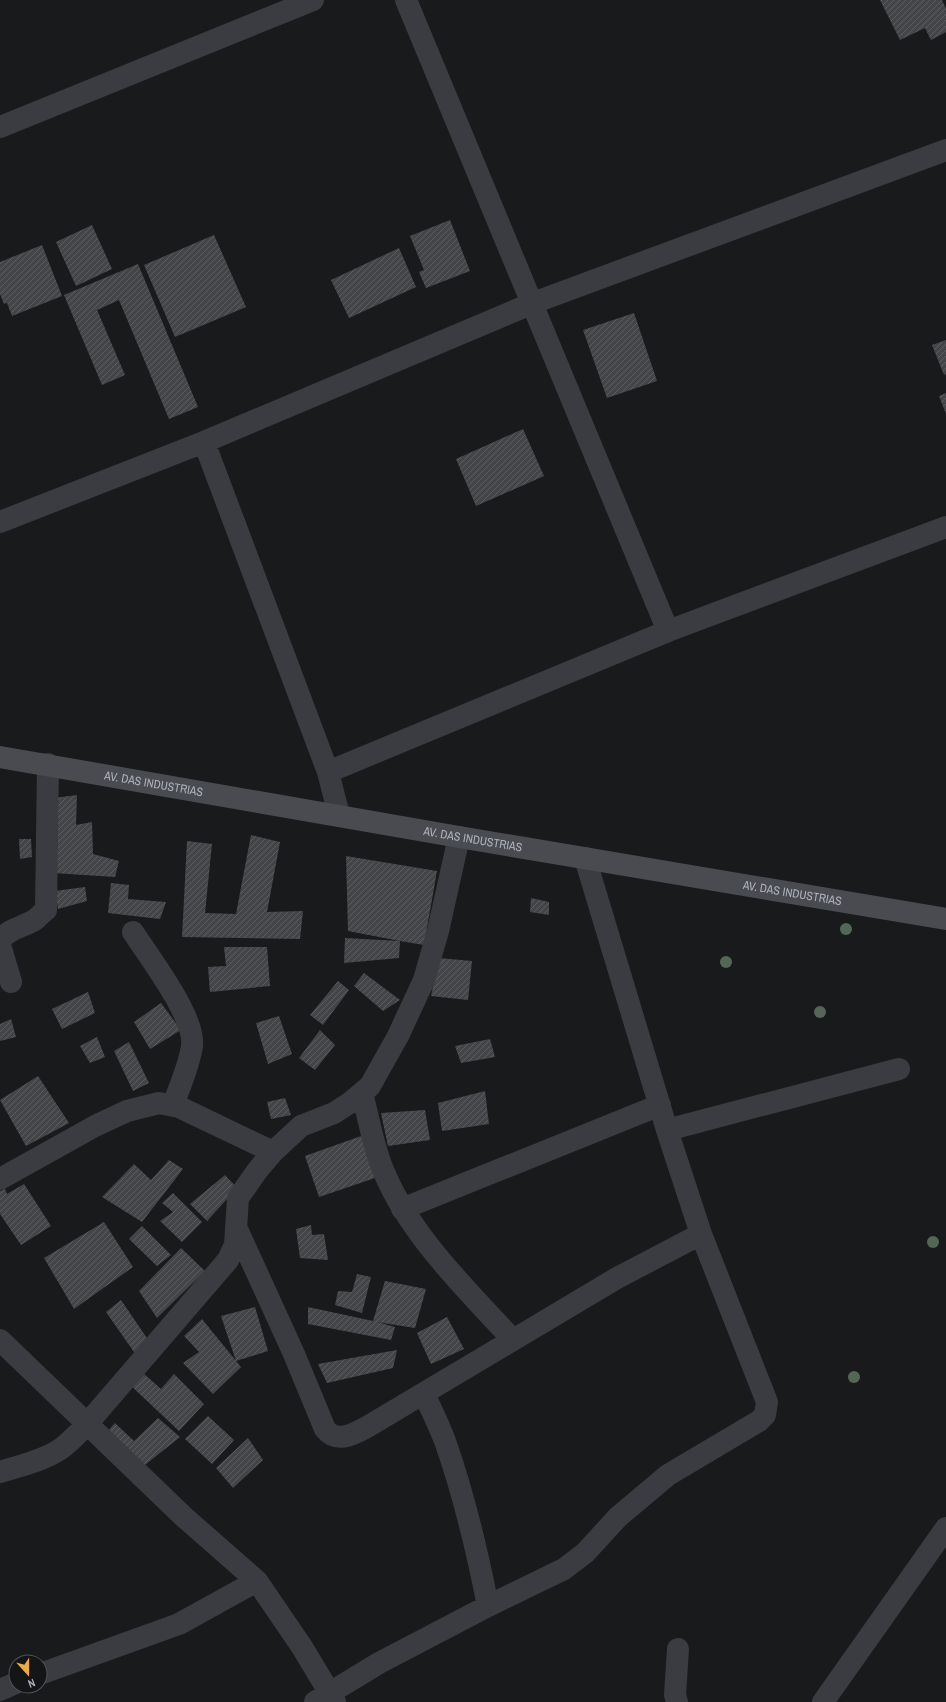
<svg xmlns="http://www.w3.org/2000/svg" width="946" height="1702" font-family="'Archivo Narrow',sans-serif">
	<defs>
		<pattern id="building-hatch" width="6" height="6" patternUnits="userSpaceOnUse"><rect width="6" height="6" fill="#444549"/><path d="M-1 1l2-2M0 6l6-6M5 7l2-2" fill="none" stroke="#5c5d61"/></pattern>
	</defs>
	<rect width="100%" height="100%" fill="#191a1c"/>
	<path fill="url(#building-hatch)" d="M880 0H942L946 9V32L931 40 925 28 900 40Z
		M450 220 470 271 426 288 419 272 424 270 410 236Z
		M92 225 112 269 76 286 56 242Z
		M214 235 246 307 175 337 144 265Z
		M42 245 62 296 12 316 7 303 4 304 0 294V262Z
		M399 248 416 287 349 318 331 280Z
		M138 264 198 407 169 419 119 300 97 310 125 375 102 385 64 295Z
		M634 313 657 381 607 398 583 330Z
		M946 340V374L944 375 932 345Z
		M946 393V414L939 396Z
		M523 429 544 476 476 506 456 459Z
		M77 795 76 825 92 822 93 854 119 861 115 877 53 873 54 798Z
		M251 835 280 842 267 912 303 911 300 939 182 937 187 841 212 844 205 913 236 914Z
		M19 839H31L32 857 20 859Z
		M346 856 437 871 424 945 400 941 399 958 344 963 345 938 400 941 348 931Z
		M111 883 129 885 128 899 166 902 160 919 108 913Z
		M85 887 87 901 58 909 55 891Z
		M531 898 549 902V915L530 912Z
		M224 947H267L270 986 210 992 208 967 226 966Z
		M439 958 472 961 468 1000 431 996Z
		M364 973 400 1000 383 1011 354 986Z
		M338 981 349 990 323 1025 310 1015Z
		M88 992 95 1013 62 1029 52 1009Z
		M161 1003 181 1030 150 1049 134 1022Z
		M279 1016 292 1054 268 1064 256 1023Z
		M11 1019 16 1037 0 1041V1024Z
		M320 1030 335 1045 315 1070 299 1058Z
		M97 1037 105 1057 90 1063 80 1046Z
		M490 1039 495 1057 461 1063 455 1046Z
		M129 1042 149 1083 133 1091 114 1051Z
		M38 1076 69 1123 26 1146 0 1100Z
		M485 1091 489 1124 442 1131 438 1103Z
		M285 1098 291 1115 271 1119 267 1102Z
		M425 1110 430 1140 388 1146 381 1113Z
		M364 1135 375 1178 319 1197 305 1156Z
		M169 1160 183 1169 142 1222 102 1197 134 1164 151 1180Z
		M225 1175 237 1188 207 1221 190 1204Z
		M24 1184 51 1226 21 1245 0 1214V1191L5 1189 7 1194Z
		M173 1193 202 1222 182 1242 160 1221 173 1212 162 1203Z
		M104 1222 133 1267 74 1309 44 1258Z
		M311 1225 312 1235 324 1234 328 1260 300 1258 296 1229Z
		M142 1226 171 1255 157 1266 129 1239Z
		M181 1248 205 1271 157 1318 139 1291Z
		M357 1274 371 1277 362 1313 335 1305 338 1291 352 1292Z
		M385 1281 426 1289 415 1328 377 1322 395 1327 391 1340 308 1324V1307L373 1321Z
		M121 1300 151 1344 136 1355 106 1312Z
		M255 1307 268 1351 236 1361 221 1316Z
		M447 1317 464 1349 431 1364 417 1333Z
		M202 1319 241 1367 213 1394 183 1363 199 1352 184 1336Z
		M397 1350 393 1368 327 1383 318 1364Z
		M142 1372 161 1389 174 1374 204 1404 179 1431 129 1384Z
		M208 1416 234 1440 212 1464 185 1439Z
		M158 1418 180 1437 145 1465 101 1438 115 1423 134 1441Z
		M248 1438 263 1460 233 1488 216 1468Z"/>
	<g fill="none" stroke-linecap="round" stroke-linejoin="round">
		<path stroke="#3b3c41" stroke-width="22" d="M406 0 668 631
			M0 127 313 0
			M204 442 328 772 339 815
			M0 522 204 442 533 303 946 150
			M328 772 668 631 946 527
			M133 932C149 957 196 1018 192 1046 189 1066 180 1086 173 1105
			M0 942C5 929 25 927 36 919 39 916 42 913 46 910L48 764
			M0 945 11 982
			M362 1093C369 1119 373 1147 384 1172 410 1235 467 1290 513 1340
			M667 1130 899 1069
			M0 1179 95 1126 127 1111 159 1103 179 1107 273 1152
			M402 1209 660 1105
			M237 1229 294 1354 325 1429C337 1444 354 1434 367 1427L617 1278 701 1234
			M0 1340 184 1517 257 1581 302 1647 335 1702
			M424 1394C431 1409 439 1425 445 1441 464 1495 477 1550 488 1606
			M0 1472C19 1466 42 1461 59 1450 70 1443 78 1433 87 1424L228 1260 235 1245 238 1198 257 1171 273 1152 301 1126 334 1113 351 1102 370 1086 398 1036 424 980 438 931 459 837
			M40 1674 179 1624 257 1581
			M0 1690 16 1683
			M315 1702 379 1663 488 1606 564 1569 585 1553 618 1517 668 1475 759 1421 765 1415 767 1402 701 1234 667 1130 585 858
			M677 1702 675 1695 678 1649
			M823 1702 946 1528"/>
		<path stroke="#494b50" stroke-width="22" id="s1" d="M0 757 459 837 946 919"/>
	</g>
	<g fill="#546656">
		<circle cx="846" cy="929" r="6"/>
		<circle cx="726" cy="962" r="6"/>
		<circle cx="820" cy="1012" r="6"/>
		<circle cx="933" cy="1242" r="6"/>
		<circle cx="854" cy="1377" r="6"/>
	</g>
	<g text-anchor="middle" stroke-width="3.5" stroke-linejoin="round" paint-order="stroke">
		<g font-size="12" fill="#acb1bb" stroke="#141517">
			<text dy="4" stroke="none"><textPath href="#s1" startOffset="156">AV. DAS INDUSTRIAS</textPath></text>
			<text dy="4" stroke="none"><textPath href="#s1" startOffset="480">AV. DAS INDUSTRIAS</textPath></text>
			<text dy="4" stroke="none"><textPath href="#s1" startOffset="804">AV. DAS INDUSTRIAS</textPath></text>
		</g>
	</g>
	<g transform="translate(28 1674) rotate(159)"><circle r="19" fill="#141517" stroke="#515359"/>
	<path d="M0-3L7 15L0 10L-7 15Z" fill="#ecac41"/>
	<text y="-6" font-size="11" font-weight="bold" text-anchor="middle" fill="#acb1bb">N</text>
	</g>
</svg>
